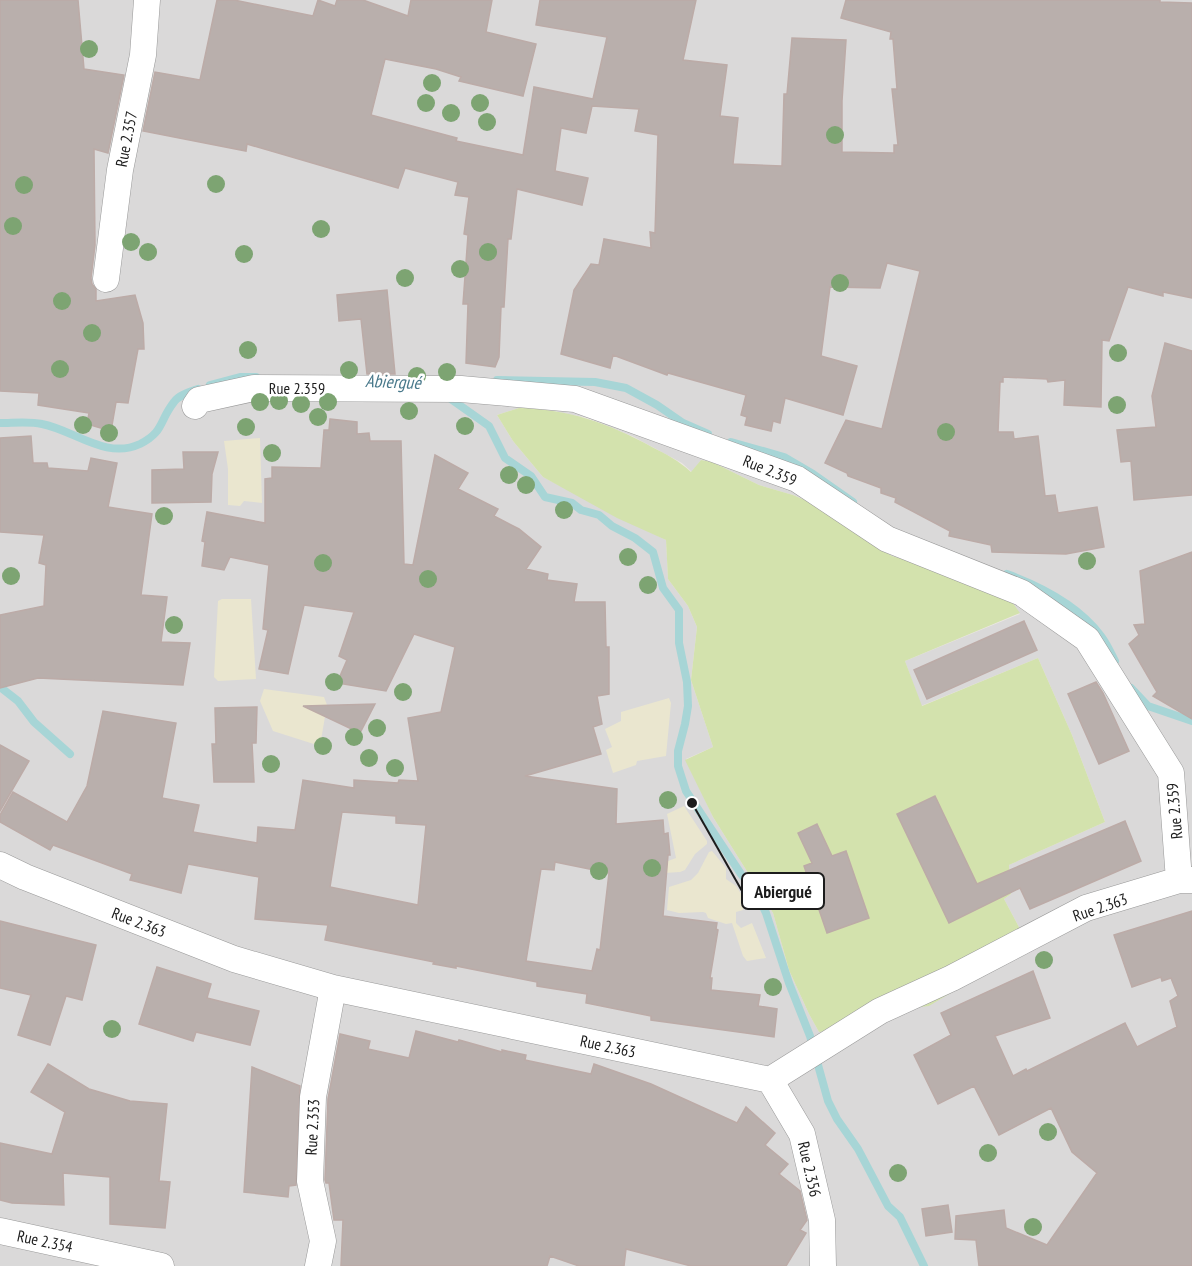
<svg xmlns="http://www.w3.org/2000/svg" width="1192" height="1266" font-family="'PT Sans Narrow',sans-serif">
	<rect width="100%" height="100%" fill="#ece7e3"/>
	<path fill="#dad9d9" fill-rule="evenodd" d="M0 0H1192V1266H0ZM519 408H539L588 418 632 436 682 463 692 472 701 460 712 462 759 485 793 495 835 513 870 542 892 556 1010 599 1020 614 905 661 921 706 1038 658 1072 735 1105 822 1009 865 1011 894 1004 899 1029 946 819 1032 809 1014 789 970 773 913 713 817 686 759 713 747 691 680 697 627 688 606 668 579 666 540 543 477 513 441 497 415Z"/>
	<path fill="#eae6cf" d="M260 438 262 503 244 501 240 506 228 505V469L224 441Z
		M222 599H251L256 679 218 681 214 677 218 601Z
		M264 689 324 697 327 705 320 746 273 731 260 701Z
		M669 698 671 703 666 756 637 761 636 765 613 773 606 750 612 747 605 729 621 721V712Z
		M684 806 707 841V844L695 854 685 870 680 872 664 873 660 864 676 858 667 814Z
		M712 851 726 868V879L736 886 745 900 743 910 736 912V923L741 928 752 923 766 958 747 961 743 956 732 923 726 924 708 918 706 913 703 912 679 913 667 910 669 887 691 880 698 873 709 852Z"/>
	<path fill="#d3e2ad" d="M519 408C569 409 608 423 652 447 666 454 679 461 691 472L701 460 712 462 759 485 793 495 835 513 870 542 892 556 987 585 1010 599 1020 613 905 661 922 706 1038 658 1072 735 1105 822 1009 865 1011 894 1004 899 1029 946 929 1006 895 1010 856 1028 819 1032 809 1014 789 970 773 913 713 817 685 760 713 747 691 680 697 627 688 606 668 579 666 540 617 518 543 477 513 441 497 415Z"/>
	<g fill="none" stroke-linecap="round" stroke-linejoin="round">
		<path stroke="#a7d5d6" stroke-width="8" d="M497 380 595 382 626 388 657 405 683 423 708 434
			M210 385 240 377H256
			M448 397 489 426 505 458 531 476 545 497 572 503 581 510 599 515 612 526 635 538 653 552 663 588 679 610V643L687 682 688 706 685 724 678 751V766L686 791 741 874 757 894 766 913 789 983 810 1036 828 1101 837 1119 858 1149 888 1206 900 1217 924 1266
			M0 423C13 423 29 421 42 424 74 430 106 460 140 444 164 432 159 421 174 402 179 395 190 392 198 389
			M731 442 784 457 813 474 853 502
			M1007 574C1042 587 1079 606 1101 636 1107 644 1111 653 1115 661
			M0 687 18 701 34 722 70 754
			M1131 688 1148 706 1192 721"/>
	</g>
	<path fill="#b9afac" stroke="#bcaba7" stroke-width="1.5" fill-rule="evenodd" d="M0 0H78L84 69 124 75 108 153 94 149 95 245 91 278 92 284 96 289V301L135 295 143 323 144 349H138L128 403 116 402 111 431 87 424 89 413 38 405 39 393 0 391Z
		M217 0H234L313 16 318 0 335 6 337 0H363L408 16 411 0H492L486 32 536 44 523 96 459 81 461 77 436 69 385 59 371 115 457 138 456 141 523 155 534 87 593 99 607 37 536 25 540 0H696L683 60 727 65 720 116 738 118 733 164 782 166 784 94H787L792 38 846 40 842 101V152L894 153V145H898L892 89H897L893 39H890L891 32 841 18 846 0H1160V2L1192 3V298L1163 292V296L1128 287 1109 341 1102 340 1101 407 1064 405 1065 380 1048 382 1047 379 1003 377V382H1000L998 432H1013L1014 439 1038 436 1045 496 1055 495 1058 513 1097 507 1104 547 1066 554 992 552 991 545 949 536 950 531 895 502 896 498 881 493V488L848 476 847 473 825 463 846 420 882 429 920 271 887 263 880 288 830 287 821 356 857 366 843 415 785 398 780 423 773 421 771 431 745 425 747 417 741 415 746 395 668 373 667 375 613 355 610 368 561 354 574 290 591 264 599 265 604 239 651 248 650 232 655 233 658 135 635 131 639 109 592 106 586 133 561 128 555 171 588 178 582 205 517 189 511 239H508L504 307H501L499 357 495 367 466 363 468 304H463L468 235 464 234 469 197 455 195 458 182 405 168 398 188 247 144 246 151 143 131 155 72 200 80Z
		M387 290 395 374H367L361 319 339 321 337 295Z
		M1165 343 1192 351V495L1134 500 1131 461 1121 462 1117 430 1156 427 1152 396Z
		M330 419 357 422V434L369 433 370 441H401L404 564 413 565 435 455 468 473 458 489 498 509 494 516 519 529 541 547 526 569 548 574 547 580 577 584 574 602H605L606 647H609V694L597 696 602 724 593 727 601 754 525 776 617 789 616 824 663 820 664 834 668 833 670 855H668L663 916 717 923 716 929 718 930 710 978H712L711 990 760 995 758 1006 777 1009 774 1037 651 1020V1016L586 1003 587 994 537 986V982L456 966V968L433 964 434 962 325 940 328 925 255 919 259 877 188 864 181 893 130 880 132 874 53 845 50 850 0 822V815L13 792 67 822 87 786 103 711 176 723 162 798 199 805 193 832 257 843 258 827 295 830 303 780 354 788V780L398 783 399 780 418 781 408 718 441 712 455 647 414 634 386 691 337 683 347 660 339 656 354 612 304 605 288 674 259 669 268 630 263 629 269 565 230 557 224 570 202 566 205 542 202 541 207 512 265 523V479L272 478V467L321 468 324 430H329ZM342 812 396 816V823L426 825 418 905 330 887ZM555 862 609 873 600 950 597 949 592 971 526 961 541 869 554 870Z
		M31 436 33 463H47L48 468 88 471 91 458 117 463 108 507 152 514 141 595 167 597 161 642 190 643 183 685 38 678 0 688V615L44 606 46 565 39 563 44 535 0 532V438Z
		M183 452H218L212 474 211 502 152 503V470L184 469Z
		M1192 552V719L1153 696 1157 692 1129 644 1139 635 1134 625 1145 624 1140 571Z
		M1024 621 1037 650 927 699 914 670Z
		M1096 682 1103 693 1129 751 1099 764 1068 694Z
		M375 704 360 733 303 706Z
		M257 707 256 743H252L254 782H214L212 744H216L215 708Z
		M0 745 29 761 0 811Z
		M935 796 977 884 1125 821 1141 861 1030 909 1020 888 949 923 897 814Z
		M817 824 832 856 846 851 869 918 827 933 804 866 812 863 798 833Z
		M1192 911V1266H979L976 1240 955 1239 956 1216 1004 1210 1006 1228 1047 1245 1097 1173 1072 1152 1051 1108 999 1135 974 1086 938 1104 914 1055 951 1035 941 1013 1033 971 1050 1018 995 1036 1013 1076 1026 1069 1027 1071 1125 1023 1137 1047 1177 1027 1170 1001 1178 996 1171 978 1162 981 1161 977 1132 987 1114 935Z
		M0 921 96 945 82 1000 66 996 50 1045 18 1035 31 995 0 988Z
		M157 967 211 984 207 998 259 1011 250 1045 196 1032 193 1041 139 1024Z
		M416 1031 458 1042 459 1040 502 1052V1050L526 1055 525 1060 591 1074 594 1064 651 1084 737 1123 746 1107 775 1133 765 1145 788 1164 779 1174 800 1191 807 1220 800 1230 806 1233 786 1266H691L626 1249 624 1266H579L550 1256 547 1266H341L343 1220H334L329 1183H326L325 1180 328 1099 340 1034 370 1041 368 1049 409 1058Z
		M48 1064 89 1089 130 1101 167 1104 159 1181 170 1182 165 1228 110 1224V1177L63 1173 64 1205 12 1203 0 1200V1143L52 1154 65 1112 31 1092Z
		M252 1067 300 1086 296 1185 289 1186 288 1197 244 1192Z
		M948 1205 952 1232 926 1236 922 1209Z"/>
	<g fill="none" stroke-linecap="round" stroke-linejoin="round">
		<defs>
			<path id="street" d="M106 279 120 170 143 55 147 0
				M195 406 199 400 254 388 461 389 575 399 797 479 887 539 1022 593 1087 639 1171 773 1179 880
				M0 865 25 877 234 959 333 988 770 1080 880 1011 952 978 1086 908 1179 880H1192
				M770 1080 802 1134 822 1220 823 1266
				M0 1231 161 1266
				M318 1266 323 1241 310 1181 313 1097 333 988"/>
		</defs>
		<use href="#street" stroke="#999" stroke-width="27"/>
		<use href="#street" stroke="#fff" stroke-width="26"/>
	</g>
	<g fill="#7da472">
		<circle cx="89" cy="49" r="9"/>
		<circle cx="432" cy="83" r="9"/>
		<circle cx="426" cy="103" r="9"/>
		<circle cx="480" cy="103" r="9"/>
		<circle cx="451" cy="113" r="9"/>
		<circle cx="487" cy="122" r="9"/>
		<circle cx="835" cy="135" r="9"/>
		<circle cx="216" cy="184" r="9"/>
		<circle cx="24" cy="185" r="9"/>
		<circle cx="13" cy="226" r="9"/>
		<circle cx="321" cy="229" r="9"/>
		<circle cx="131" cy="242" r="9"/>
		<circle cx="148" cy="252" r="9"/>
		<circle cx="488" cy="252" r="9"/>
		<circle cx="244" cy="254" r="9"/>
		<circle cx="460" cy="269" r="9"/>
		<circle cx="405" cy="278" r="9"/>
		<circle cx="840" cy="283" r="9"/>
		<circle cx="62" cy="301" r="9"/>
		<circle cx="92" cy="333" r="9"/>
		<circle cx="248" cy="350" r="9"/>
		<circle cx="1118" cy="353" r="9"/>
		<circle cx="60" cy="369" r="9"/>
		<circle cx="349" cy="370" r="9"/>
		<circle cx="447" cy="372" r="9"/>
		<circle cx="417" cy="376" r="9"/>
		<circle cx="279" cy="401" r="9"/>
		<circle cx="260" cy="402" r="9"/>
		<circle cx="328" cy="402" r="9"/>
		<circle cx="301" cy="404" r="9"/>
		<circle cx="1117" cy="405" r="9"/>
		<circle cx="409" cy="411" r="9"/>
		<circle cx="318" cy="417" r="9"/>
		<circle cx="83" cy="425" r="9"/>
		<circle cx="465" cy="426" r="9"/>
		<circle cx="246" cy="427" r="9"/>
		<circle cx="946" cy="432" r="9"/>
		<circle cx="109" cy="433" r="9"/>
		<circle cx="272" cy="453" r="9"/>
		<circle cx="509" cy="475" r="9"/>
		<circle cx="526" cy="485" r="9"/>
		<circle cx="564" cy="510" r="9"/>
		<circle cx="164" cy="516" r="9"/>
		<circle cx="628" cy="557" r="9"/>
		<circle cx="1087" cy="561" r="9"/>
		<circle cx="323" cy="563" r="9"/>
		<circle cx="11" cy="576" r="9"/>
		<circle cx="428" cy="579" r="9"/>
		<circle cx="648" cy="585" r="9"/>
		<circle cx="174" cy="625" r="9"/>
		<circle cx="334" cy="682" r="9"/>
		<circle cx="403" cy="692" r="9"/>
		<circle cx="377" cy="728" r="9"/>
		<circle cx="354" cy="737" r="9"/>
		<circle cx="323" cy="746" r="9"/>
		<circle cx="369" cy="758" r="9"/>
		<circle cx="271" cy="764" r="9"/>
		<circle cx="395" cy="768" r="9"/>
		<circle cx="668" cy="800" r="9"/>
		<circle cx="652" cy="868" r="9"/>
		<circle cx="599" cy="871" r="9"/>
		<circle cx="1044" cy="960" r="9"/>
		<circle cx="773" cy="987" r="9"/>
		<circle cx="112" cy="1029" r="9"/>
		<circle cx="1048" cy="1132" r="9"/>
		<circle cx="988" cy="1153" r="9"/>
		<circle cx="898" cy="1173" r="9"/>
		<circle cx="1033" cy="1227" r="9"/>
	</g>
	<g text-anchor="middle" stroke-width="5" stroke-linejoin="round" paint-order="stroke">
		<g font-size="16" fill="#1c1c1c" stroke="#fff">
			<text transform="translate(126 139) rotate(-79)" y="6">Rue 2.357</text>
			<text x="297" y="394">Rue 2.359</text>
			<text transform="translate(770 470) rotate(22)" y="6">Rue 2.359</text>
			<text transform="translate(1174 811) rotate(-95)" y="6">Rue 2.359</text>
			<text transform="translate(1100 907) rotate(-19)" y="6">Rue 2.363</text>
			<text transform="translate(139 922) rotate(21)" y="6">Rue 2.363</text>
			<text transform="translate(608 1046) rotate(12)" y="6">Rue 2.363</text>
			<text transform="translate(312 1127) rotate(-87)" y="6">Rue 2.353</text>
			<text transform="translate(810 1169) rotate(77)" y="6">Rue 2.356</text>
			<text transform="translate(45 1241) rotate(12)" y="6">Rue 2.354</text>
		</g>
		<g font-size="18" font-style="italic" fill="#49798b" stroke="#fff">
			<text transform="translate(393 382) rotate(2)" y="6">Abiergué</text>
		</g>
	</g>
	<path fill="none" stroke="#1c1c1c" stroke-width="2" d="M692 803L742 891"/>
	<circle fill="#1c1c1c" stroke="#fff" stroke-width="2" cx="692" cy="803" r="6"/>
	<rect fill="#fff" stroke="#1c1c1c" stroke-width="2" x="742" y="873" width="82" height="36" rx="6"/>
	<g font-size="18" text-anchor="middle" font-weight="bold" fill="#1c1c1c">
		<text x="783" y="898">Abiergué</text>
	</g>
</svg>
